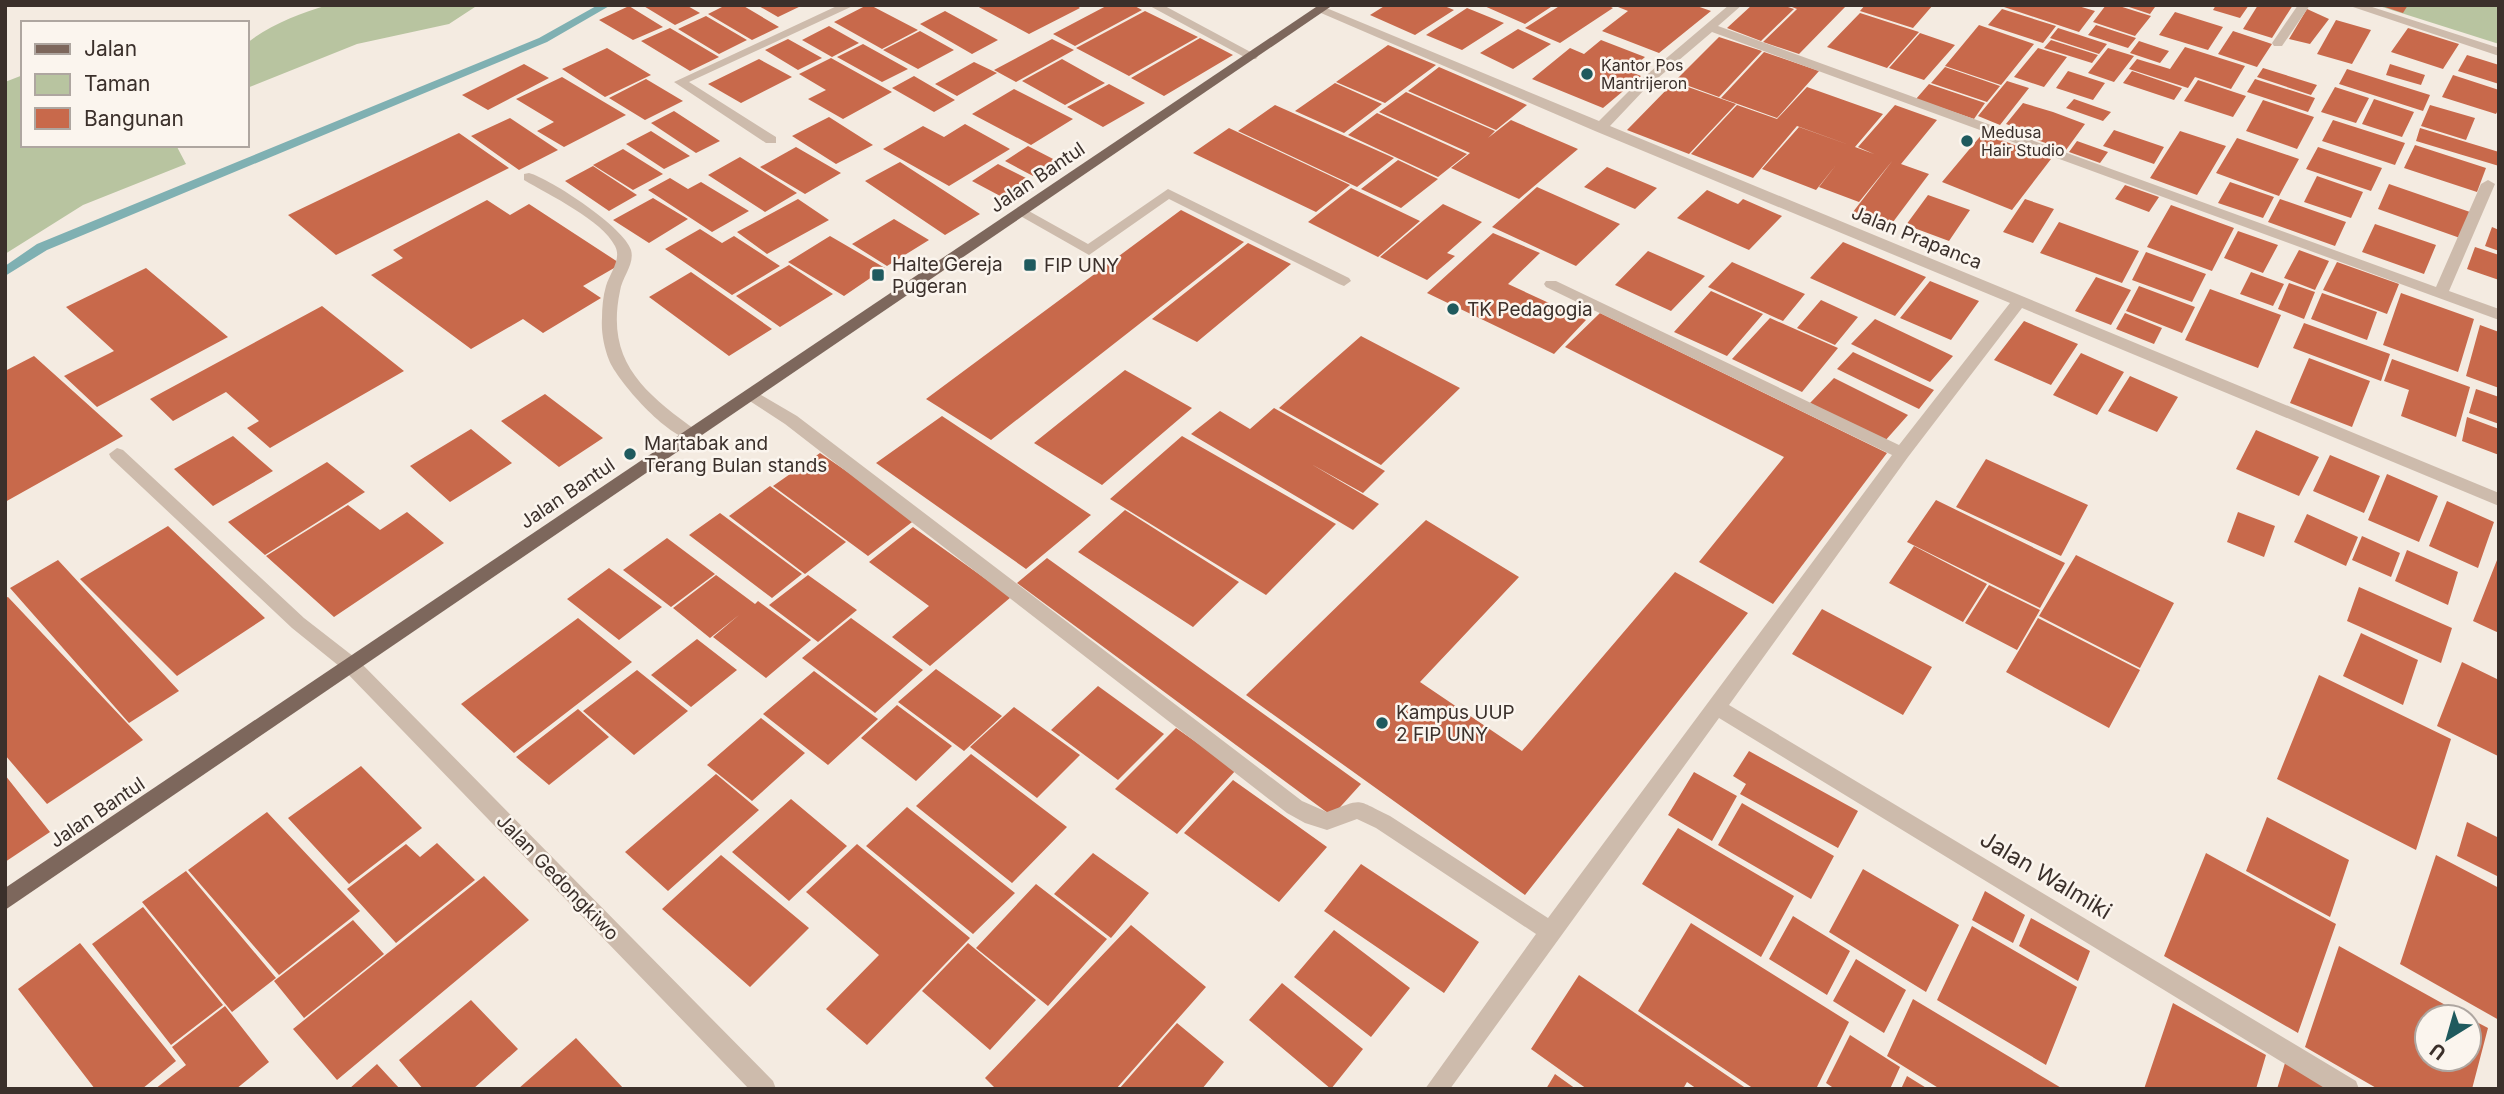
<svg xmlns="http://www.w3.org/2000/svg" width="2504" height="1094" font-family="Inter,sans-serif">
	<rect width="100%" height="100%" fill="#f4ebe1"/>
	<path fill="#b8c4a0" d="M328 5H478L449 24 357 44 247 88V43C271 24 299 14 328 5Z
		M2376 5H2499V44Z
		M23 75V145H176L186 164 83 205 5 254V82Z"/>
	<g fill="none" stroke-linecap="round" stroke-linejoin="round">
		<path fill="#7fb0b2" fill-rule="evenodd" d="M598 5H611L547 42 47 250 5 276V266L37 244 539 38Z"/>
	</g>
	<path fill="#c8694b" d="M642 5H686L700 13 675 25Z
		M726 5H742L779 27 752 40 708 14Z
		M757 5H803L778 17Z
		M867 5H870L918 30 882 49 834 22Z
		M975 5H1076L1080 8 1029 34Z
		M1108 5H1133L1142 10 1075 46 1053 34Z
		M1386 5H1442L1454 10 1415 35 1370 15Z
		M1482 5H1554L1525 24Z
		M1561 5H1607L1613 8 1560 43 1525 28Z
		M1620 5H1694L1711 11 1659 53 1602 31 1628 11 1618 7Z
		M1752 5H1782L1794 9 1761 41 1727 28Z
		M1787 5H1847L1799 54 1763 42 1797 9Z
		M1865 5H1933L1913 28 1860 11Z
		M1998 5H2075L2095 11 2079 32Z
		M2106 5H2116L2151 16 2135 36 2093 22Z
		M2123 5H2148L2155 7 2150 14Z
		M2216 5H2249L2240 18 2213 10Z
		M2258 5H2293L2272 38 2243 29Z
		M2379 5H2408L2403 13Z
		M629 6 663 27 633 40 599 20Z
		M1467 8 1504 23 1462 50 1426 35Z
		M2002 9 2056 26 2043 43 1988 25Z
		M2307 9 2329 19 2310 44 2289 39Z
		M945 11 998 40 972 54 920 24Z
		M1145 11 1198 37 1129 76 1076 48Z
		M2175 12 2223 27 2208 50 2159 35Z
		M1860 13 1919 32 1887 68 1827 47Z
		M706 16 747 40 719 54 678 29Z
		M2336 20 2371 30 2352 64 2317 54Z
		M1979 25 2034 44 2001 85 1945 66Z
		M2096 25 2136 38 2128 48 2088 35Z
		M829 26 859 43 832 57 802 40Z
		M670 28 719 57 690 71 641 41Z
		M2058 28 2107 44 2099 54 2050 38Z
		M2408 28 2459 44 2443 69 2391 52Z
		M1518 29 1551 44 1513 69 1480 53Z
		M920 31 954 50 918 69 883 50Z
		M2233 31 2272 44 2257 67 2218 54Z
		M1920 33 1955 45 1924 80 1889 68Z
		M1719 37 1762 51 1719 97 1675 81Z
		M1200 38 1233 55 1164 96 1131 78Z
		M788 39 822 58 798 70 765 50Z
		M1052 39 1074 50 1016 82 994 70Z
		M1601 40 1645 57 1629 71 1641 76 1603 108 1532 79 1570 48 1584 54Z
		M2051 40 2098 55 2092 63 2044 48Z
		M2139 41 2169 51 2160 63 2130 53Z
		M863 44 908 69 882 82 837 57Z
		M1388 45 1436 65 1385 103 1336 82Z
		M2185 47 2245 66 2231 89 2195 77 2188 88 2129 69 2137 59 2170 69Z
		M607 48 651 75 605 97 562 69Z
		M2038 48 2067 57 2044 87 2014 77Z
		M2108 48 2134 56 2114 82 2088 73Z
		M1764 52 1819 71 1777 118 1721 98Z
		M2467 55 2499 65V84L2458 71Z
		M831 58 892 92 843 119 808 99 826 90 799 74Z
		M759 59 792 77 741 103 708 84Z
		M1062 59 1105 83 1065 105 1022 81Z
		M974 62 997 73 957 96 935 84Z
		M524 64 549 78 488 110 462 95Z
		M2390 64 2425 75 2421 85 2386 75Z
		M1439 67 1527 105 1496 130 1408 91Z
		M1945 67 2000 86 1987 102 1931 83Z
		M2263 68 2317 85 2311 95 2257 77Z
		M2347 69 2430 95 2423 111 2339 84Z
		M2068 71 2105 83 2093 100 2056 88Z
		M2132 71 2182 88 2174 100 2123 83Z
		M2453 75 2499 90V108L2496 114 2442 97Z
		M914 76 955 100 934 112 892 88Z
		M562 77 599 99 626 115 564 147 537 131 554 122 516 99Z
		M646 79 683 101 645 120 609 98Z
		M2255 79 2315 98 2308 112 2247 92Z
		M2198 80 2246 96 2233 117 2184 101Z
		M2007 81 2029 88 2000 125 1978 116Z
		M1674 82 1736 104 1689 154 1627 130Z
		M1335 83 1382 104 1344 133 1295 111Z
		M1109 84 1145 103 1103 127 1067 107Z
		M1929 84 1985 103 1974 119 1916 99Z
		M1807 87 1883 114 1855 147 1874 154 1858 147 1895 105 1937 120 1901 164 1929 174 1890 226 1853 212 1893 160 1859 202 1819 187 1836 165 1816 190 1762 169 1799 127 1852 146 1797 126 1753 178 1691 154 1737 105 1777 119Z
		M2335 87 2369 98 2356 123 2321 112Z
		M1014 89 1073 119 1031 145 972 114Z
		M1406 92 1495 131 1488 138 1511 120 1578 149 1519 199 1451 168 1470 153 1379 112Z
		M2074 99 2111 112 2103 121 2066 108Z
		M2374 99 2414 112 2402 137 2362 124Z
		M2263 100 2314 117 2297 149 2246 131Z
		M2023 103 2053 112 2085 124 2066 150 2034 139 2036 135 2006 124Z
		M1275 105 1394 158 1357 187 1238 131Z
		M2430 105 2475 118 2466 140 2421 126Z
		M674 111 720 141 696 153 651 123Z
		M1377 113 1467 154 1438 177 1348 135Z
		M829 117 873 145 836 164 792 136Z
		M510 118 558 150 519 170 471 136Z
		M2333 120 2405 143 2395 165 2322 141Z
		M965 124 1010 149 949 186 883 149 923 126 944 137Z
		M1229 128 1350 185 1316 212 1193 153Z
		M2420 128 2499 152V166L2416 141Z
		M2114 130 2164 147 2154 164 2103 146Z
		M651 131 690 156 664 169 626 144Z
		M2180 131 2226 146 2197 195 2150 178Z
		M459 133 509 168 336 255 288 215Z
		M1983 133 2051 159 2012 210 1942 182Z
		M2237 138 2299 159 2279 196 2216 173Z
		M2077 141 2108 152 2100 163 2069 152Z
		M2415 145 2486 168 2477 192 2404 168Z
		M1028 146 1057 161 1033 176 1005 161Z
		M796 147 841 173 805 194 760 167Z
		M2318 147 2382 168 2371 191 2306 169Z
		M623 149 663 174 633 190 593 165Z
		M740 157 797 193 765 212 708 175Z
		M1398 160 1438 179 1401 208 1361 189Z
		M900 162 980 214 945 235 865 181Z
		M998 164 1030 180 1004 198 972 181Z
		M593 166 637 195 609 211 565 181Z
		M1607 167 1657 188 1635 209 1584 187Z
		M2317 176 2363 192 2351 218 2304 202Z
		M670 178 688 189 701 182 749 211 712 232 648 190Z
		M2230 182 2274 197 2263 218 2218 203Z
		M2389 184 2470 212 2460 238 2378 209Z
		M2125 185 2159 197 2149 212 2115 199Z
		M1537 187 1620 224 1576 266 1492 227Z
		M1351 188 1420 221 1378 257 1308 222Z
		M1707 190 1738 204 1743 199 1782 216 1749 250 1677 218Z
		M1928 195 1970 210 1949 241 1906 225Z
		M653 198 688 219 649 243 613 220Z
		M798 199 829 220 767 254 737 232Z
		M2025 199 2054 209 2033 243 2003 232Z
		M2280 199 2346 222 2335 246 2268 222Z
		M487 200 510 215 529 204 621 264 583 286 601 298 543 333 523 319 471 349 371 275 403 258 393 250Z
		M1443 204 1482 222 1447 253 1455 256 1427 280 1380 257Z
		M2171 205 2234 228 2212 271 2147 247Z
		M1181 210 1244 242 991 440 926 399Z
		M894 219 929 240 887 266 852 244Z
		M2059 222 2139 251 2122 283 2040 253Z
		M2375 224 2436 245 2424 274 2362 252Z
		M2492 227 2499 230V251L2485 246Z
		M700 229 722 243 734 236 780 266 732 295 665 249Z
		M2238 231 2278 245 2263 273 2224 258Z
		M1493 233 1540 253 1508 284 1586 320 1554 354 1427 293Z
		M830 236 885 268 844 296 788 262Z
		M1843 242 1926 277 1895 316 1810 278Z
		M1248 243 1291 264 1197 342 1152 319Z
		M2475 247 2499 255V280L2467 269Z
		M2299 250 2329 261 2315 290 2284 278Z
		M1648 251 1705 276 1671 311 1615 285Z
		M2146 252 2206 274 2192 302 2132 280Z
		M1732 262 1805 294 1783 321 1708 287Z
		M2337 262 2399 284 2387 314 2323 290Z
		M789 265 833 294 780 327 736 296Z
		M146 268 228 337 97 407 64 376 114 351 66 307Z
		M691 272 772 329 729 356 649 297Z
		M2251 272 2284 284 2273 306 2240 294Z
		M2096 277 2131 290 2111 325 2075 311Z
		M1930 281 1979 301 1951 340 1900 318Z
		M2289 283 2315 292 2304 319 2278 309Z
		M2139 286 2195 307 2182 333 2126 311Z
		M2210 289 2281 315 2258 368 2185 340Z
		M1711 291 1763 314 1727 356 1674 332Z
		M2322 293 2377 312 2367 340 2311 319Z
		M2401 293 2474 319 2458 372 2383 345Z
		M1821 300 1858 317 1835 345 1797 328Z
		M322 306 404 371 270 448 247 428 259 421 226 392 173 421 150 399Z
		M1600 313 1887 453 1773 604 1699 562 1784 457 1565 347Z
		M2125 313 2162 328 2154 344 2116 329Z
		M1770 318 1838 348 1802 392 1732 359Z
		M1875 319 1953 356 1930 382 1851 344Z
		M2024 321 2078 344 2051 385 1994 360Z
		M2304 323 2390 354 2381 381 2293 348Z
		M2480 325 2499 332V388L2466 376Z
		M1361 336 1460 388 1381 465 1279 408Z
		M1853 352 1934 390 1919 409 1837 369Z
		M2081 353 2124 372 2097 415 2053 395Z
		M34 356 123 436 5 502V371Z
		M2309 358 2370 381 2352 427 2290 403Z
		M2392 359 2470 387 2456 437 2401 416 2409 390 2384 381Z
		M1125 370 1192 408 1102 485 1034 443Z
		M2130 376 2178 397 2157 432 2108 411Z
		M1834 378 1908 415 1884 442 1810 403Z
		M2476 389 2499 397V424L2469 413Z
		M545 394 603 438 559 467 501 421Z
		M1274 408 1385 471 1363 493 1311 464 1379 504 1353 530 1191 434 1220 411 1250 429Z
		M942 416 1091 515 1026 569 876 463Z
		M2467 417 2499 429V455L2462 441Z
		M471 429 512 463 450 502 410 466Z
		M2256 430 2319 457 2299 496 2236 469Z
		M233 436 273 471 213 506 174 469Z
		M1182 436 1336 524 1266 595 1110 499Z
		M820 453 916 519 868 556 773 486Z
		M2330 455 2380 476 2364 513 2313 491Z
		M1986 459 2088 505 2061 556 1956 507Z
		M327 462 365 492 265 555 228 522Z
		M2387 474 2438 496 2419 542 2368 520Z
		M770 486 846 542 805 574 729 516Z
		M1936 500 2065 563 2040 608 1907 542Z
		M2447 501 2494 522 2478 568 2429 546Z
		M348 505 380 530 407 512 444 543 334 617 266 556Z
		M1125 510 1239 582 1193 627 1078 552Z
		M2238 512 2275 526 2264 557 2227 542Z
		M720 513 802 574 772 598 689 535Z
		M2307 514 2358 537 2346 566 2294 542Z
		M1426 520 1519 577 1420 682 1522 751 1675 572 1748 613 1525 895 1246 695Z
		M168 526 265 618 177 676 80 579Z
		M913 527 1011 597 930 666 892 637 929 606 869 562Z
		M2362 536 2400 553 2391 577 2352 560Z
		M667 538 715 574 671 607 623 570Z
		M1914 546 1987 584 1963 622 1889 583Z
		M2407 550 2458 572 2448 605 2395 581Z
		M2076 555 2174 603 2140 668 2039 616Z
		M2499 555V633L2473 621Z
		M1047 558 1361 784 1332 816 1017 583Z
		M58 560 179 691 129 723 10 588Z
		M609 568 662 607 619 640 567 599Z
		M716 575 755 604 758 601 811 640 766 678 713 637 739 615 710 638 673 608Z
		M808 575 857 610 818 642 769 605Z
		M1989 585 2040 610 2017 650 1965 623Z
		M2359 587 2452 628 2441 663 2347 621Z
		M8 597 143 740 47 804 5 755V598Z
		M1822 609 1932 667 1903 715 1792 654Z
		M578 618 632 662 514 753 461 704Z
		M851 618 923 670 875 713 802 658Z
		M2038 618 2140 670 2109 728 2006 672Z
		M2361 633 2418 660 2403 705 2343 676Z
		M697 639 737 670 691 707 651 675Z
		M2462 662 2499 680 2498 756 2437 726Z
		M936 669 1002 716 964 751 898 702Z
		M637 670 688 711 634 755 583 711Z
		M814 671 878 719 828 765 763 714Z
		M2319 675 2451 739 2416 850 2277 779Z
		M1098 686 1164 734 1118 780 1051 730Z
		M897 705 952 746 916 781 861 738Z
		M1014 707 1080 755 1037 798 970 747Z
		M578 709 609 737 549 785 516 757Z
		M761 718 805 753 752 801 707 765Z
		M1176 728 1236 770 1177 834 1115 789Z
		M1749 751 1858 811 1838 848 1740 794 1746 784 1733 776Z
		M971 754 1067 827 1012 883 916 806Z
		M361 766 422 828 349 884 288 818Z
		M1694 772 1737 796 1712 841 1668 815Z
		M716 774 759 810 668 891 625 852Z
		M5 775 50 832 5 862Z
		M1233 780 1327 847 1279 902 1184 833Z
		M791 799 847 846 789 901 732 852Z
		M1742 803 1834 856 1811 899 1718 845Z
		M907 807 1015 893 973 934 866 846Z
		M267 812 360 911 279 975 188 870Z
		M2267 817 2349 860 2330 917 2246 871Z
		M2467 822 2499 838V877L2457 856Z
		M1678 828 1794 896 1761 957 1642 884Z
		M437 843 475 880 396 943 347 889 406 844 420 857Z
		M857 844 970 938 867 1045 826 1009 879 955 806 892Z
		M1093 853 1149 893 1111 938 1054 894Z
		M2206 853 2336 924 2298 1033 2164 956Z
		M721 855 809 928 750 987 662 909Z
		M2436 855 2499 888V1020L2400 964Z
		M1361 864 1479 942 1444 993 1324 911Z
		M1863 869 1959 925 1926 992 1829 932Z
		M186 871 276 978 232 1012 142 902Z
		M484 876 529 920 337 1080 293 1029Z
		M1036 884 1107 939 1048 1006 976 948Z
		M1985 891 2025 915 2013 943 1972 920Z
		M143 907 223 1005 171 1045 92 944Z
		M1793 916 1850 951 1827 995 1769 959Z
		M2031 918 2090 951 2078 981 2019 946Z
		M353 920 384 954 304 1018 274 981Z
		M1691 923 1849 1022 1816 1089H1754L1638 1011Z
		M1131 925 1206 987 1116 1089H996L985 1078Z
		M1972 926 2077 987 2046 1065 1937 1000Z
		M1334 930 1410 988 1371 1037 1294 977Z
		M80 943 176 1061 142 1089H95L18 989Z
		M968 943 1036 1000 990 1050 922 991Z
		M2339 946 2467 1017H2427V1059H2469V1018L2488 1028 2472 1089H2378L2305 1047Z
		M1856 959 1906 990 1884 1033 1833 1001Z
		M1579 975 1747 1089H1697L1687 1082 1683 1089H1587L1531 1049Z
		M1282 983 1363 1049 1331 1089 1249 1020Z
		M1913 999 2063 1089H1940L1887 1056Z
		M471 1000 518 1049 473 1089H423L399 1060Z
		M2173 1003 2266 1055 2256 1089H2144Z
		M225 1006 269 1062 236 1089H155L186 1065 172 1047Z
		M1177 1023 1224 1062 1202 1089H1119Z
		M1850 1035 1900 1067 1890 1089H1835L1826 1083Z
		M576 1038 624 1089H518Z
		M2285 1063 2329 1089H2277Z
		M377 1064 400 1089H349Z
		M1555 1074 1576 1089H1546Z
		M1907 1076 1928 1089H1901Z"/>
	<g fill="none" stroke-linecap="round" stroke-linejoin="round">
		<path fill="#cdbbac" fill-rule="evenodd" d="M839 5H855L689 82 776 137V143H766L674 82Z
			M1148 5H1163L1258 56 1256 59H1248Z
			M1729 5H1742L1718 26 2436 287 2481 184 2488 180 2495 184 2449 291 2499 309V320L1712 32 1645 89 1610 126 2499 493V506L2022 308 1908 457 1729 705 2356 1081 2359 1089H2326L1719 718 1450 1089H1425L1536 934 1376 828 1357 819 1327 830 1305 823 1287 813 785 424 742 396 750 390 756 392 797 416 1302 801 1327 812C1365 798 1354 799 1390 816L1548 918 1892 455 1546 287 1544 284 1546 281H1556L1899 445 2010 303 1595 131 1314 10 1324 7 1599 121 1637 83Z
			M2298 5H2310L2282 46H2274L2272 43Z
			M2347 5H2366L2499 48V56Z
			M529 173C551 179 625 228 631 250 635 264 622 277 620 291 605 362 645 393 697 431L699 435 697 439C674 446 617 381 609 360 604 347 601 332 602 318 602 308 603 296 606 286 610 273 622 259 615 246 602 220 549 195 524 180V174Z
			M1168 189 1349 278 1351 281 1344 286 1339 284 1169 199 1089 255 1015 213 1017 210H1027L1088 244Z
			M117 448 123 450 304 618 358 660 773 1081 776 1089H749L344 670 292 628 111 458 109 454Z"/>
		<path fill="#7d675c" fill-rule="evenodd" d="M1319 5H1333L5 910V888Z"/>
	</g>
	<g fill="#1f5a5e" stroke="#fbf5ee" stroke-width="2.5">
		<circle cx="1587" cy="74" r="7"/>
		<circle cx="1967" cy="141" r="7"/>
		<rect x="1023" y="258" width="14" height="14" rx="3.5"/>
		<rect x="871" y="268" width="14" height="14" rx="3.5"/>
		<circle cx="1453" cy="309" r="7"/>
		<circle cx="630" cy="454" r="7"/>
		<circle cx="1382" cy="723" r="7"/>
	</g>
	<g text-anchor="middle" stroke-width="5" stroke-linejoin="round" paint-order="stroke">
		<g font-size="16" fill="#3b302b" stroke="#fbf5ee" text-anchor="start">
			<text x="1601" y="71">Kantor Pos<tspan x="1601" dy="18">Mantrijeron</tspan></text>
			<text x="1981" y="138">Medusa<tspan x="1981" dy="18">Hair Studio</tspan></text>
		</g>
		<g font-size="19" fill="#3b302b" stroke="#fbf5ee">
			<text transform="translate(1037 177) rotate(-34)" y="7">Jalan Bantul</text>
			<text transform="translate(1917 237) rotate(22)" y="7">Jalan Prapanca</text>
			<text transform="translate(567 493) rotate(-34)" y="7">Jalan Bantul</text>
			<text transform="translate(97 812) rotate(-34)" y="7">Jalan Bantul</text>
			<text transform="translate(558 877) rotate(46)" y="7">Jalan Gedongkiwo</text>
		</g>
		<g font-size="19" fill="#3b302b" stroke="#fbf5ee" text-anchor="start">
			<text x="892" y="271">Halte Gereja<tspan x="892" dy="22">Pugeran</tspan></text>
			<text x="1044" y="272">FIP UNY</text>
			<text x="1467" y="316">TK Pedagogia</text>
			<text x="644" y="450">Martabak and<tspan x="644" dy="22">Terang Bulan stands</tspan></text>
			<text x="1396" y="719">Kampus UUP<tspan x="1396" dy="22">2 FIP UNY</tspan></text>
		</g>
		<g font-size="23" fill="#3b302b" stroke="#fbf5ee">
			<text transform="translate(2046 875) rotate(31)" y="8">Jalan Walmiki</text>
		</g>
	</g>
	<rect width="2504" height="1094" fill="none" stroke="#3b302b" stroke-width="14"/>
	<rect x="21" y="21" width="228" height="126" fill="#fbf5ee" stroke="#aea6a0" stroke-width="2"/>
	<rect x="35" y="44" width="35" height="10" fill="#7d675c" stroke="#aea6a0" stroke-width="2"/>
	<text x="84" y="56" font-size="21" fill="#3b302b">Jalan</text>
	<rect x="35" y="74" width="35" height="21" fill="#b8c4a0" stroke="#aea6a0" stroke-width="2"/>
	<text x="84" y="91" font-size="21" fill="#3b302b">Taman</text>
	<rect x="35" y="108" width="35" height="21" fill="#c8694b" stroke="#aea6a0" stroke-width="2"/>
	<text x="84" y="126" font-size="21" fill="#3b302b">Bangunan</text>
	<g transform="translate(2448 1038) rotate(217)"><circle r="33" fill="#fbf5ee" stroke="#aea6a0" stroke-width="2"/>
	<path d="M0-5L12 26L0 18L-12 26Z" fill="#1f5a5e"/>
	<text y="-10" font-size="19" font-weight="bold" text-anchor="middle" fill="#3b302b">U</text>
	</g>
</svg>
